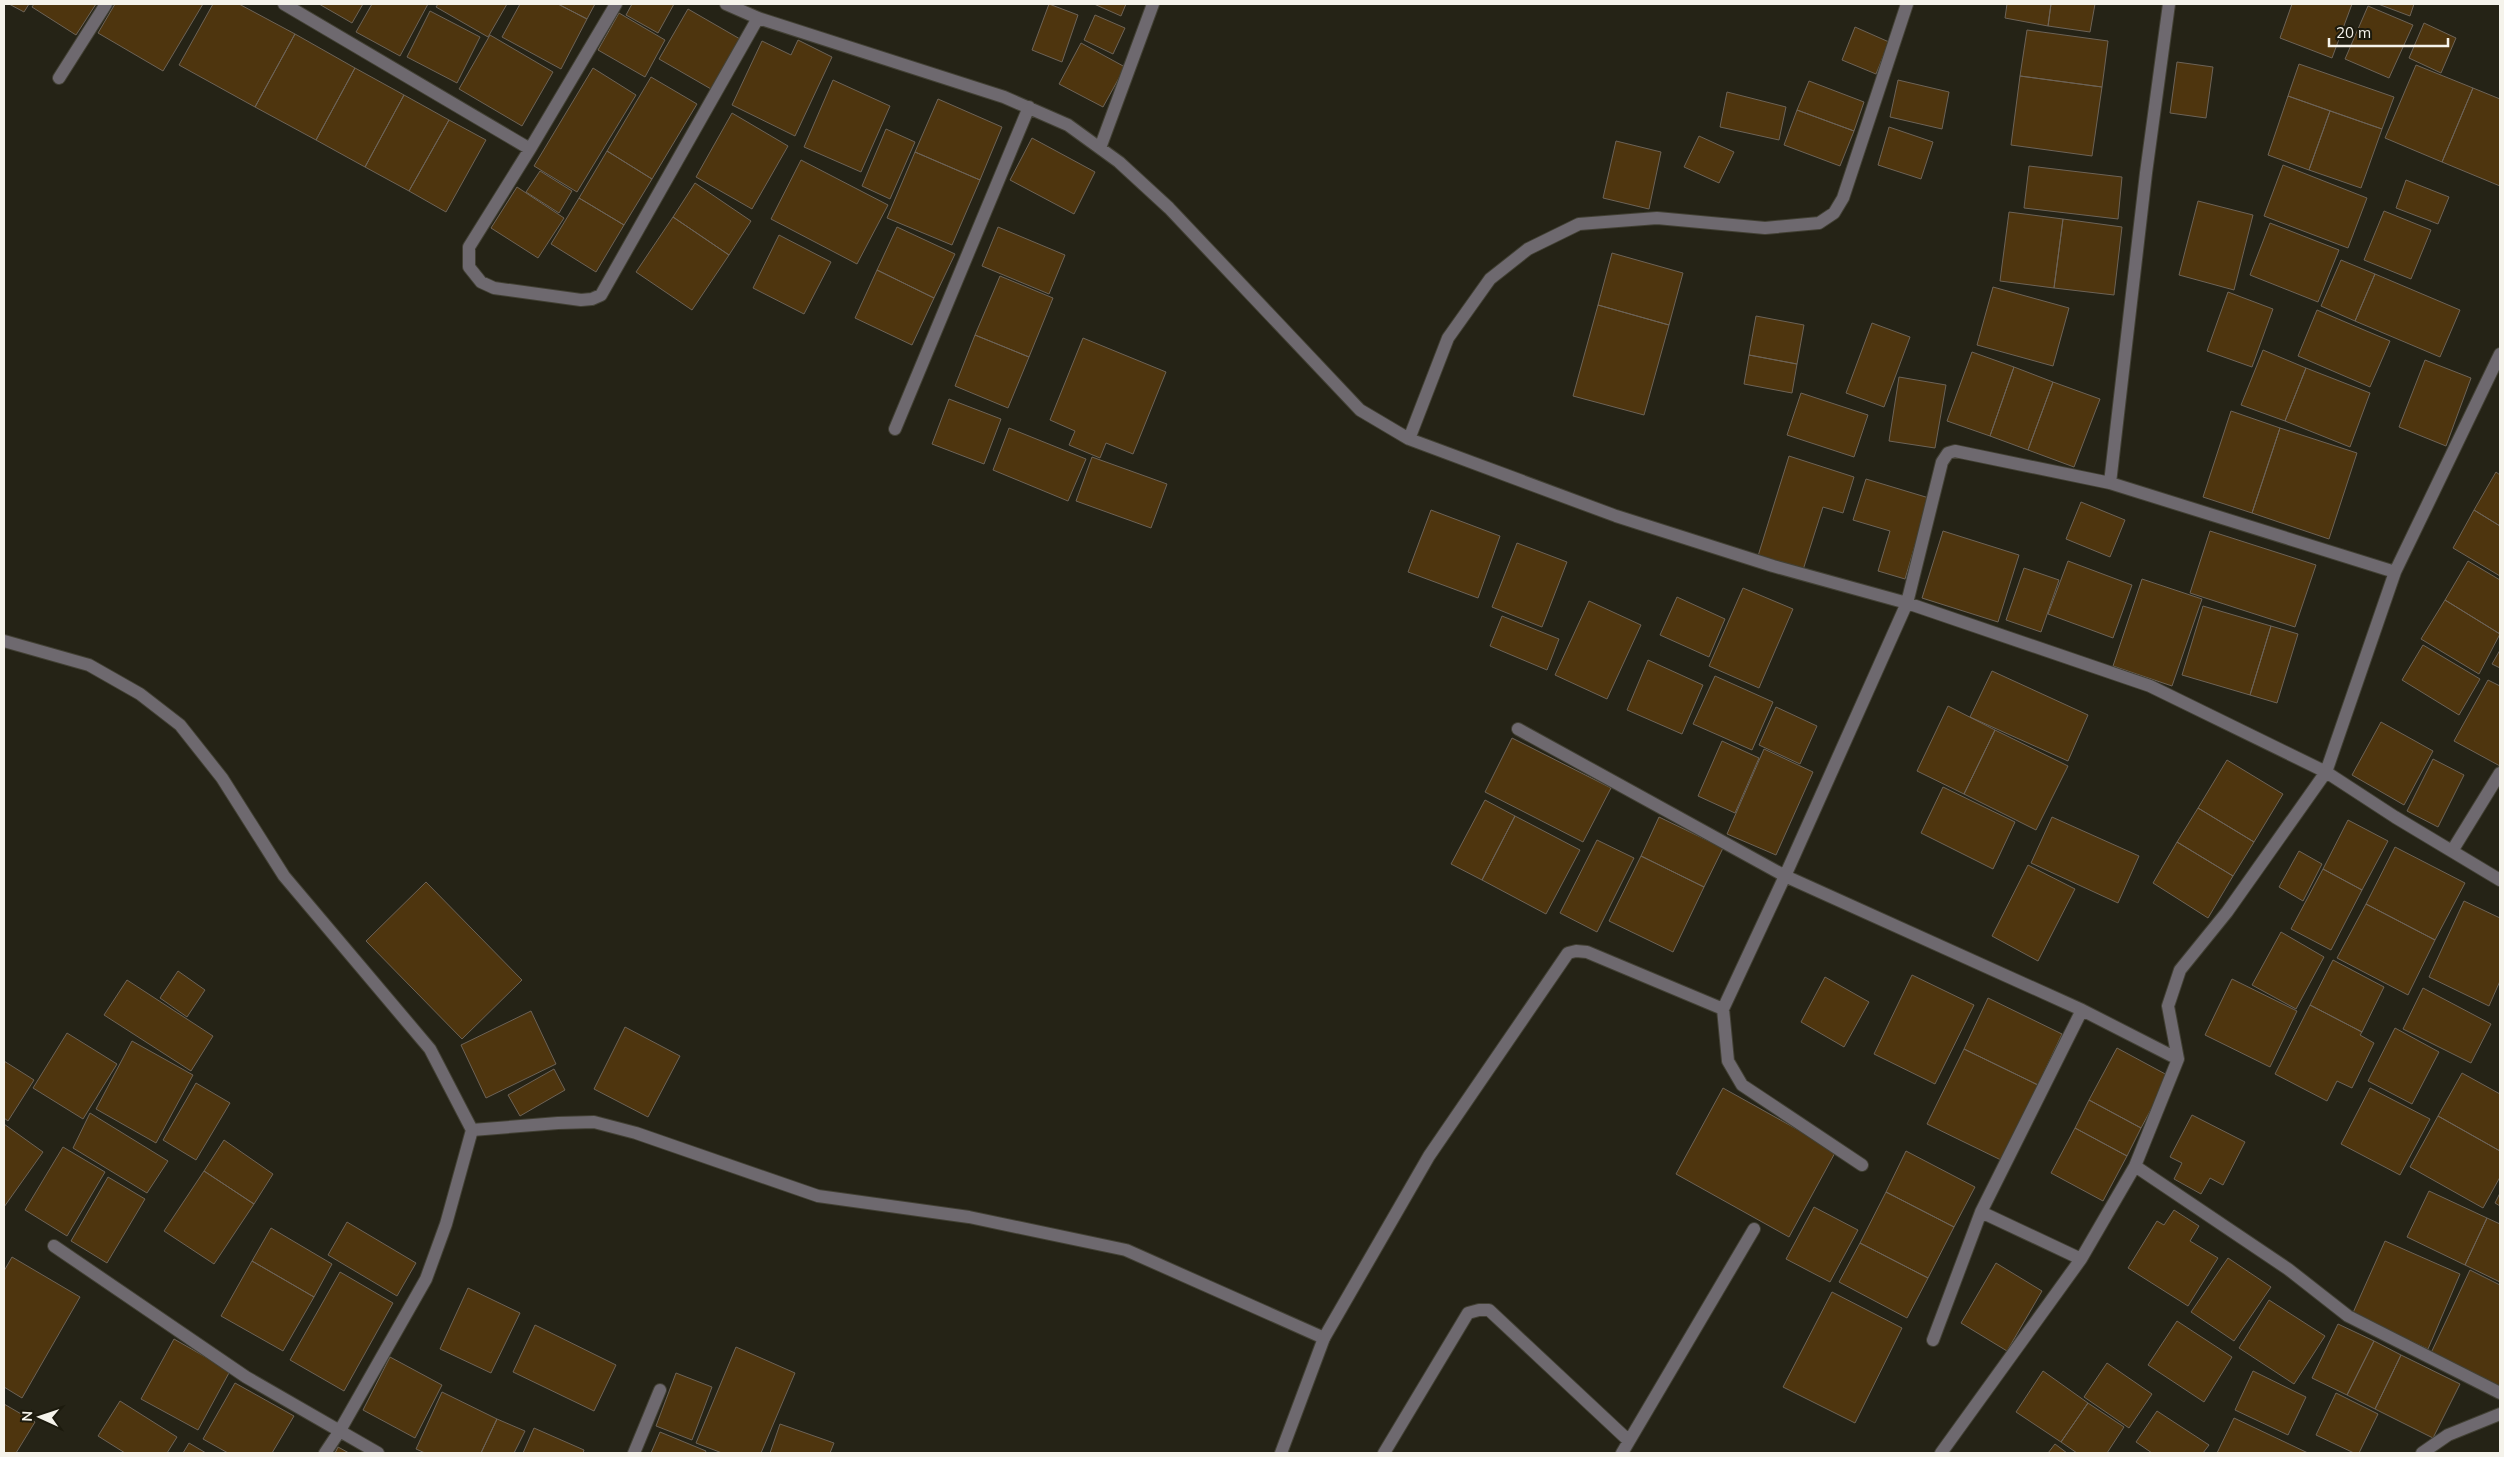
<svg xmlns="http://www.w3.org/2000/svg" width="2504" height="1457" font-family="Mulish,sans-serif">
	<rect width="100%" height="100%" fill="#252316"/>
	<path fill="#4e350e" stroke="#6d6357" d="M9 4H29L24 12Z
		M34 4H96L76 35 32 7Z
		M115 4H203L163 71 98 33Z
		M213 4H239L295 34 255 107 179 65Z
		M319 4H363L352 23Z
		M372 4H428L400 56 356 32Z
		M438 4H507L488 37 436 7Z
		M520 4H558L587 19 561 69 502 37Z
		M558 4H595L587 19Z
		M632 4H674L658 33 626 15Z
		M1049 4 1078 15 1062 62 1032 50Z
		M1094 4H1126L1121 16Z
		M2007 4H2051L2048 26 2005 18Z
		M2051 4H2095L2090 32 2048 26Z
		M2292 4H2352L2332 58 2280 38Z
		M2378 4H2414L2410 16Z
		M2368 6 2413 25 2389 78 2345 59Z
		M688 9 740 39 711 89 659 59Z
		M430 11 480 37 457 83 407 57Z
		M619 13 665 40 645 77 598 50Z
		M1095 15 1125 28 1113 54 1084 40Z
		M2424 23 2456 38 2441 73 2409 58Z
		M1855 27 1889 42 1876 74 1842 60Z
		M2027 30 2108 41 2102 87 2020 76Z
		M295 34 355 68 316 140 255 107Z
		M490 35 553 72 522 126 459 89Z
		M798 40 832 57 795 136 732 105 762 41 791 55Z
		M1081 43 1125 67 1103 107 1059 84Z
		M2177 62 2213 67 2206 118 2170 113Z
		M2299 64 2394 97 2382 129 2288 96Z
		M2416 65 2473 88 2442 162 2385 138Z
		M355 68 404 95 365 167 316 140Z
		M593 68 636 95 577 192 534 166Z
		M2020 76 2102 87 2092 156 2011 145Z
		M651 77 697 104 652 179 607 151Z
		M833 80 890 106 861 172 804 147Z
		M1898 80 1949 92 1942 129 1890 117Z
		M1809 81 1864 102 1854 131 1797 110Z
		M2473 88 2500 99V186L2442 162Z
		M1727 92 1786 107 1779 140 1720 127Z
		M404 95 449 120 409 191 365 167Z
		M2288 96 2330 111 2309 170 2268 155Z
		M938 99 1002 127 980 180 915 152Z
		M1797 110 1854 131 1840 166 1784 145Z
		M2330 111 2382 129 2361 188 2309 170Z
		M732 113 788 146 752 209 696 177Z
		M449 120 486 140 446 212 409 191Z
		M1889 127 1933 142 1921 179 1878 165Z
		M886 129 915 142 890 199 862 186Z
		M1699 136 1734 152 1719 183 1684 167Z
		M1032 138 1095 172 1074 214 1010 180Z
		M1616 141 1661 152 1649 209 1603 198Z
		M607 151 652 179 624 225 579 198Z
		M915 152 980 180 952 245 887 218Z
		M801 160 888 205 857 264 771 219Z
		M2283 165 2367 198 2348 248 2264 216Z
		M2029 166 2122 177 2118 219 2024 208Z
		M540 171 572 191 559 213 526 192Z
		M2406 180 2449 197 2438 224 2396 208Z
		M695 183 751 221 729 255 673 217Z
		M517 187 564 218 538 258 491 228Z
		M579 198 624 225 596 272 551 244Z
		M2198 201 2253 215 2234 290 2179 275Z
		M2384 211 2431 230 2411 279 2364 260Z
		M2009 212 2063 219 2054 288 2000 281Z
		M673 217 729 255 692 310 636 272Z
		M2063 219 2122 227 2114 295 2054 288Z
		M2270 223 2339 250 2318 302 2250 275Z
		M897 227 955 254 934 298 877 270Z
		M998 227 1065 255 1049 294 982 266Z
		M779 235 831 262 804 314 753 288Z
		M1612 253 1683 273 1669 325 1598 305Z
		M2341 260 2375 274 2355 321 2321 306Z
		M877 270 934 298 912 345 855 318Z
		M2375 274 2460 310 2440 357 2355 321Z
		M1000 276 1053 298 1029 357 975 335Z
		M1993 287 2069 308 2053 366 1977 345Z
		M2228 292 2273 309 2252 367 2207 351Z
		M1598 305 1669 325 1644 415 1573 396Z
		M2317 310 2390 341 2370 387 2298 356Z
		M1756 316 1804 325 1797 364 1749 355Z
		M1872 323 1910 337 1884 407 1846 393Z
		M975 335 1029 357 1008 408 955 386Z
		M1083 338 1166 372 1133 454 1106 443 1100 458 1069 445 1075 431 1050 420Z
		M2263 350 2306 368 2285 421 2241 405Z
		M1972 352 2014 367 1990 436 1947 421Z
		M1749 355 1797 364 1792 393 1744 384Z
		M2425 360 2471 378 2446 446 2399 427Z
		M2014 367 2053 382 2028 450 1990 436Z
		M2306 368 2370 393 2350 447 2285 421Z
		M1899 377 1946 385 1935 448 1889 441Z
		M2053 382 2100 399 2074 467 2028 450Z
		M1801 393 1868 415 1854 457 1787 435Z
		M949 399 1001 419 984 464 932 444Z
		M2231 411 2280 428 2252 513 2203 497Z
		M1009 428 1086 459 1068 501 993 470Z
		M2280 428 2357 453 2329 539 2252 513Z
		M1789 456 1854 477 1843 513 1823 507 1803 570 1758 556Z
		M1092 457 1167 484 1151 528 1076 501Z
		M2496 472 2500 475V526L2474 510Z
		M1866 479 1929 498 1905 579 1878 571 1890 531 1853 520Z
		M2081 502 2125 520 2110 557 2066 539Z
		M1431 510 1500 536 1478 598 1408 572Z
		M2474 510 2500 526V576L2453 548Z
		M1943 531 2019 555 1998 622 1922 598Z
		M2210 531 2316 565 2295 627 2190 593Z
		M1517 543 1567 562 1542 627 1492 607Z
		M2068 561 2132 585 2113 638 2048 614Z
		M2468 561 2500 580V634L2445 600Z
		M2024 568 2059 580 2041 632 2006 620Z
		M2142 579 2202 599 2172 686 2113 666Z
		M1743 588 1793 609 1759 688 1709 666Z
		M1677 597 1725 619 1709 657 1660 635Z
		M2445 600 2500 634 2479 674 2421 639Z
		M1589 601 1641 625 1607 699 1555 675Z
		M2203 606 2271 626 2250 695 2182 675Z
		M1502 616 1559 639 1547 670 1490 646Z
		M2271 626 2298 634 2277 703 2250 695Z
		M2423 645 2480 679 2459 715 2402 680Z
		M2500 650V668L2492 664Z
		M1648 660 1703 685 1682 734 1627 710Z
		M1992 671 2088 715 2068 761 1970 717Z
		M1715 676 1773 702 1752 750 1693 724Z
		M2488 680 2500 686V766L2454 741Z
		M1948 706 1995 730 1964 794 1917 771Z
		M1776 707 1817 726 1800 764 1759 745Z
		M2381 722 2433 751 2404 805 2352 775Z
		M1995 730 2068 766 2036 830 1964 794Z
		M1512 738 1611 788 1583 842 1485 792Z
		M1722 741 1759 758 1735 813 1698 796Z
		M1764 749 1813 772 1776 855 1727 834Z
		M2433 759 2464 775 2438 827 2407 811Z
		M2227 760 2283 794 2254 842 2198 808Z
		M1943 787 2015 822 1993 869 1921 833Z
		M1485 800 1515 816 1482 880 1451 864Z
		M2198 808 2254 842 2233 876 2177 842Z
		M1515 816 1580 850 1546 914 1482 880Z
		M1659 817 1723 848 1704 887 1641 856Z
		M2052 817 2139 856 2118 903 2031 863Z
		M2348 820 2388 841 2362 890 2323 869Z
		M1597 840 1634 858 1597 932 1560 913Z
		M2177 842 2233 876 2208 918 2153 883Z
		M2395 847 2465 883 2435 940 2366 904Z
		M2299 851 2322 864 2303 901 2279 887Z
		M1641 856 1704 887 1673 952 1609 921Z
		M2028 865 2075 889 2038 961 1992 936Z
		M2323 869 2362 890 2331 950 2291 929Z
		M426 882 522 980 462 1039 366 941Z
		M2464 901 2500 918V981L2489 1006 2429 977Z
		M2366 904 2435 940 2408 995 2337 958Z
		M2281 932 2324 957 2296 1009 2252 985Z
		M2333 960 2384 987 2362 1032 2310 1005Z
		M178 971 205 990 187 1017 160 998Z
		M1912 975 1974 1005 1935 1084 1874 1054Z
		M1825 977 1869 1002 1844 1047 1801 1022Z
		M2232 979 2297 1011 2270 1067 2205 1035Z
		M127 980 213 1036 191 1071 104 1015Z
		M2423 988 2491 1024 2471 1063 2403 1029Z
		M1988 998 2062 1034 2038 1085 1964 1049Z
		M2310 1005 2362 1032 2360 1035 2374 1043 2352 1088 2337 1081 2327 1101 2275 1074Z
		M531 1011 556 1064 486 1098 461 1045Z
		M625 1027 680 1056 648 1117 594 1089Z
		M2395 1028 2439 1052 2412 1104 2368 1081Z
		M67 1033 117 1064 83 1119 33 1088Z
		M132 1041 193 1075 156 1143 96 1109Z
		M2117 1048 2169 1076 2141 1128 2089 1100Z
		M1964 1049 2038 1085 2001 1160 1927 1124Z
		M4 1061 34 1080 8 1121 4 1118Z
		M554 1069 565 1090 520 1116 508 1095Z
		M2462 1073 2500 1094V1151L2438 1116Z
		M196 1083 230 1103 196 1160 163 1140Z
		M1723 1088 1836 1151 1789 1237 1676 1174Z
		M2370 1088 2430 1119 2400 1175 2341 1144Z
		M2089 1100 2141 1128 2127 1156 2075 1128Z
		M90 1113 168 1161 147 1193 73 1148Z
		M2192 1115 2245 1142 2223 1185 2210 1178 2201 1194 2174 1179 2182 1163 2170 1157Z
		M2438 1116 2500 1151V1177L2483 1208 2410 1167Z
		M4 1124 43 1152 4 1207Z
		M2075 1128 2127 1156 2103 1201 2051 1173Z
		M224 1140 273 1174 254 1204 204 1171Z
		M63 1147 105 1172 67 1236 25 1210Z
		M1906 1151 1975 1187 1954 1227 1886 1192Z
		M204 1171 254 1204 214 1264 164 1231Z
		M108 1177 145 1199 107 1263 71 1241Z
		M2429 1191 2487 1218 2465 1265 2407 1237Z
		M1886 1192 1954 1227 1928 1278 1860 1243Z
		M2500 1193V1206L2495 1203Z
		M1814 1207 1858 1230 1830 1282 1786 1259Z
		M2174 1210 2199 1226 2190 1241 2218 1258 2188 1306 2128 1268 2157 1221 2164 1225Z
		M2487 1218 2500 1224V1282L2465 1265Z
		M347 1222 416 1263 397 1296 328 1255Z
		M271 1228 332 1264 314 1297 252 1261Z
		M2385 1241 2460 1274 2428 1349 2352 1315Z
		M1860 1243 1928 1278 1907 1318 1839 1282Z
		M12 1257 80 1297 22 1398 4 1387V1271Z
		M2228 1258 2271 1287 2234 1341 2191 1312Z
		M252 1261 314 1297 283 1351 221 1316Z
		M1996 1263 2042 1291 2007 1351 1961 1323Z
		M2470 1270 2500 1285V1387L2431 1353Z
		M340 1272 393 1303 344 1391 290 1360Z
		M468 1288 520 1313 491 1373 440 1349Z
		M1832 1292 1902 1328 1855 1423 1783 1387Z
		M2269 1300 2325 1336 2294 1384 2239 1348Z
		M2177 1321 2232 1357 2204 1402 2148 1365Z
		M2338 1324 2374 1341 2347 1395 2312 1378Z
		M535 1325 616 1365 594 1411 513 1372Z
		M174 1339 230 1371 198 1430 141 1399Z
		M2374 1341 2401 1355 2375 1409 2347 1395Z
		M736 1347 795 1373 761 1453H722L696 1443Z
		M2401 1355 2460 1384 2433 1438 2375 1409Z
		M390 1357 442 1385 415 1438 363 1410Z
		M2107 1363 2152 1394 2129 1428 2084 1397Z
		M2043 1371 2088 1403 2061 1442 2016 1412Z
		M2253 1371 2306 1397 2288 1435 2235 1410Z
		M676 1373 712 1387 692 1440 656 1426Z
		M235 1383 294 1416 272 1453H228L203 1439Z
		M442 1392 497 1419 481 1453H425L416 1449Z
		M2336 1393 2378 1414 2359 1453H2354L2316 1435Z
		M120 1401 177 1437 167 1453H125L98 1436Z
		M2088 1403 2124 1427 2107 1453H2077L2061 1442Z
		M4 1404 35 1422 16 1453H4Z
		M2157 1411 2209 1445 2203 1453H2152L2136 1442Z
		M2234 1418 2308 1453H2217Z
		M497 1419 525 1431 514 1453H481Z
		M780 1424 834 1443 830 1453H770Z
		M534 1428 584 1450 583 1453H523Z
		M660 1432 706 1451 705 1453H651Z
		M189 1443 206 1453H183Z
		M2055 1444 2067 1453H2048Z
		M338 1447 349 1453H335Z"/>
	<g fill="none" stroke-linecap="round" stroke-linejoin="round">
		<defs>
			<path id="service" d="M472 1130 558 1123 594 1122 636 1133 818 1196 969 1217 1126 1250 1324 1338"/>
			<path id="minor" d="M284 4 530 149
				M616 4 530 149 469 247V267L481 282 494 288 581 300 592 299 601 295 758 18
				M726 4 758 18 1004 97 1068 125 1119 162 1169 208 1360 410 1409 439 1616 516 1773 566 1907 603 2150 686 2326 772 2395 817 2500 880
				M59 78 106 4
				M1100 148 1153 4
				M895 429 1029 107
				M1409 439 1448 338 1490 279 1528 249 1579 224 1657 218 1765 228 1819 223 1834 213 1843 198 1907 4
				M2110 483 2146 173 2169 4
				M4 641 89 665 140 694 180 725 222 778 284 876 430 1049 472 1130 446 1224 426 1279 339 1432 325 1453
				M1518 729 1785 876 2082 1010 2178 1059
				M2452 851 2500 773
				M1723 1009 1728 1061 1742 1085 1862 1165
				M2135 1166 2288 1269 2348 1316 2500 1393
				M1981 1212 2081 1259
				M54 1246 246 1377 378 1453
				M1933 1340 1981 1212 2082 1010
				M634 1453 660 1390
				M1281 1453 1324 1338 1429 1156 1568 953 1576 951 1587 952 1723 1009 1785 876 1907 603 1942 462 1948 453 1955 451 2110 483 2395 572
				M1384 1453 1468 1313 1479 1310H1489L1629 1441
				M1622 1453 1754 1229
				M1941 1453 2081 1259 2135 1166 2178 1059 2168 1006 2180 970 2227 912 2326 772 2395 572 2500 354
				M2422 1453 2448 1435 2500 1414"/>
		</defs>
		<use href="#service" stroke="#424034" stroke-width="14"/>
		<use href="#minor" stroke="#424034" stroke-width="14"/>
		<use href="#service" stroke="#6e696f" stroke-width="12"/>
		<use href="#minor" stroke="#6e696f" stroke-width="12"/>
	</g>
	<rect width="2504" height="1457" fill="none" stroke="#f5f3eb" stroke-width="10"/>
	<g transform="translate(40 1417) rotate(273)" stroke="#1c1a0d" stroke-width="4" paint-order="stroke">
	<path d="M0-4L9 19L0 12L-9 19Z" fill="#f5f3eb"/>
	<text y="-8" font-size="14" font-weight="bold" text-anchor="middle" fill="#f5f3eb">N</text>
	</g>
	<path d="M2329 38v8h119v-8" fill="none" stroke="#f5f3eb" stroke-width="2.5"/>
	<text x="2336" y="38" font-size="15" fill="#f5f3eb" stroke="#1c1a0d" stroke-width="4" paint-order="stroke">20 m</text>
</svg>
